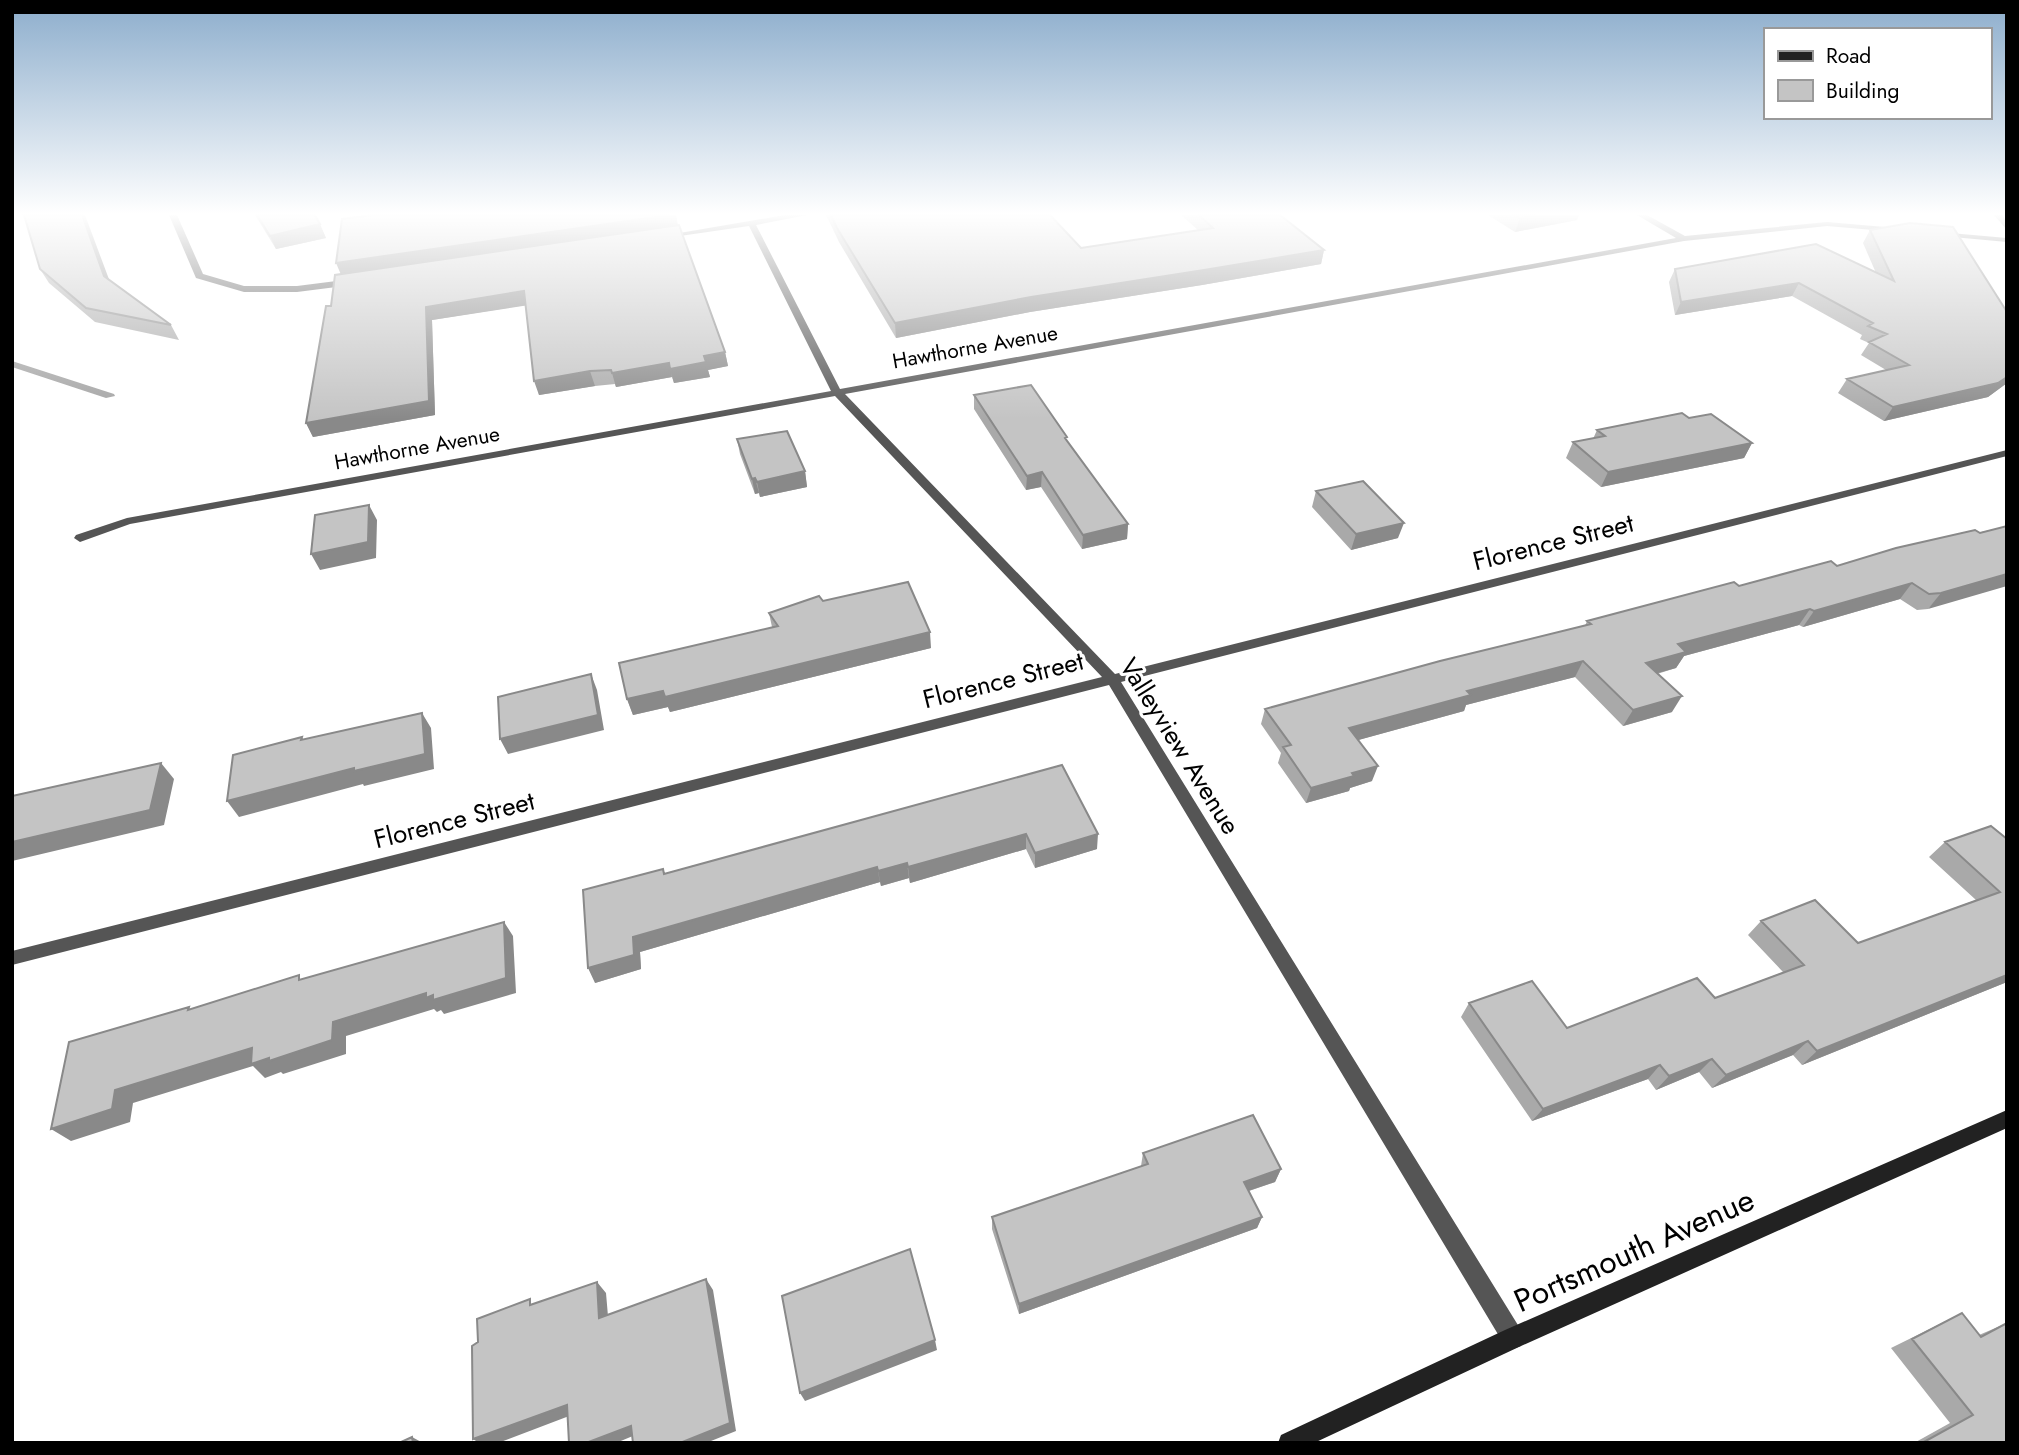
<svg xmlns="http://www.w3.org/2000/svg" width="2019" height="1455" font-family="Jost,sans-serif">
	<rect width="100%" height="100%" fill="#fff"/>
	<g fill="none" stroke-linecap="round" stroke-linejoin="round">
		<path fill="#a3a3a3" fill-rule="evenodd" d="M12 361 114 394 115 396 106 398 12 367Z"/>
		<path fill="#555" fill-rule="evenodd" d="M169 215H177L203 274 244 286H297L352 279 356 282 352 285 297 292H244L196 278Z
			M785 215H807L756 225 840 389 1676 238 1637 215H1647L1685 236 1827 222 1897 228 1901 230 1897 232 1827 226 1684 241 845 394 1115 674 2007 450V456L1121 682 1521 1330 1524 1338 1521 1346 1513 1349 1505 1346 1109 685 12 965V951L1102 677 835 396 130 524 80 542 74 538 76 535 127 518 831 391 749 226 666 238 662 236Z
			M1994 215H2002L2007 222V230Z
			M1939 232 2007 238V242L1942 236 1938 234Z"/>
		<path fill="#222" fill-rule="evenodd" d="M2007 1110V1128L1521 1346 1314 1443H1278L1281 1435 1505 1330Z"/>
	</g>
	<path fill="#a9a9a9" d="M255 215H315L326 238 276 249Z
		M676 215 678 225 725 352 728 366 708 370 710 377 674 383 672 377 616 387 615 384 595 386 539 395 526 305 432 320 435 415 313 437 306 423 331 306 341 274Z
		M826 215H1050L1081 248 1198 230 1181 215H1280L1324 250 1321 264 1202 285 1030 312 896 338 839 242Z
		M1488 215H1579L1577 220 1515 232Z
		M1870 230 2007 312V383L1988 397 1884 421 1838 393 1847 379 1886 370 1861 355 1869 343 1860 339 1862 335 1792 296 1675 315 1669 282 1675 269 1876 273 1863 243Z
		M40 269 109 280 171 325 179 340 95 322 49 283Z
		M974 395 1067 441 1128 524 1127 539 1082 549 1041 487 1026 490 974 409Z
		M1689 418 1752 443 1744 458 1601 487 1566 458 1573 442 1593 439 1597 430Z
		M737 439 805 471 807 487 760 497 759 493 755 494 740 454Z
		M1316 491 1398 538 1351 550 1312 507Z
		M2007 526 1928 609 1917 610 1900 599 1803 627 1799 625 1684 656 1676 668 1657 674 1672 712 1623 726 1575 677 1466 705 1464 711 1358 740 1372 781 1350 788 1349 791 1306 803 1278 763 1281 753 1261 724 1265 709 1585 626 1587 621 1739 586 1837 566Z
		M823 601 931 648 670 712 668 707 633 715 627 699 772 627 769 613Z
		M1062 765 1097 849 1035 868 1026 849 910 883 909 878 881 886 880 882 640 952 641 969 595 983 665 874Z
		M2007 839V982L1802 1065 1793 1055 1712 1088 1699 1072 1656 1090 1648 1079 1532 1121 1461 1017 1469 1003 1567 1028 1715 998 1783 972 1748 935 1761 921 1858 943 1976 900 1929 857 1945 842Z
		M1143 1153 1281 1169 1275 1182 1249 1191 1262 1217 1257 1228 1019 1314 992 1229V1217L1141 1166Z
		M1962 1313 1979 1335 2007 1323V1443H1914L1950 1423 1891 1348Z"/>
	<path fill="#898989" d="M82 215H85L113 290 104 276Z
		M669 215H676L678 228 342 277 336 263Z
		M1535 215H1579L1577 220 1515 232 1520 218Z
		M320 224 326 238 276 249 270 236Z
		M1324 250 1321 264 1202 285 1030 312 896 338 895 323 1031 297Z
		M1799 283 1792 296 1675 315 1681 302Z
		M524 291 529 305 432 320 435 415 313 437 306 423 426 307Z
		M725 352 728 366 708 370 710 377 674 383 670 369 704 356Z
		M669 363 672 377 616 387 612 373Z
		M590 371 595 386 539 395 534 381Z
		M2007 377V383L1988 397 1884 421 1893 407Z
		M1752 443 1744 458 1601 487 1608 472Z
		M805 471 807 487 760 497 757 482Z
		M1042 472 1041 487 1026 490 1027 476Z
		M755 478 759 493 755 494 752 479Z
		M369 505 377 520 376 558 320 570 311 554Z
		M1404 523 1398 538 1351 550 1356 534Z
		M1128 524 1127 539 1082 549 1083 535Z
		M2007 574V586L1928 609 1941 593Z
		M1912 583 1900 599 1803 627 1814 611Z
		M1810 609 1799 625 1684 656 1676 668 1636 679 1646 663 1678 644Z
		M930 632 931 648 670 712 668 707 633 715 627 699Z
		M1583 661 1575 677 1466 705 1464 711 1344 744 1349 728 1467 691Z
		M591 674 597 690 604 730 508 754 500 739Z
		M1682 696 1672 712 1623 726 1633 710Z
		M422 713 431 728 434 769 364 786 363 784 239 817 227 801Z
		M161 763 174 779 164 825 12 861V842Z
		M1378 766 1372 781 1350 788 1349 791 1306 803 1311 788 1352 773Z
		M1026 834V849L910 883 908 867Z
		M1098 834 1097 849 1035 868V853Z
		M907 863 909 878 881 886 878 871Z
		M877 867 880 882 640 952 641 969 595 983 588 968 633 937Z
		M504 922 513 936 516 993 444 1014 441 1010 437 1012 434 1009 346 1036V1054L283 1074 281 1072 265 1078 253 1066 133 1103 130 1122 71 1141 51 1129 115 1090 333 1022Z
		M2007 975V982L1802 1065 1817 1051Z
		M1808 1041 1793 1055 1712 1088 1726 1075Z
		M1712 1059 1699 1072 1656 1090 1669 1076Z
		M1660 1065 1648 1079 1532 1121 1543 1109Z
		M1281 1169 1275 1182 1239 1194 1244 1182Z
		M1262 1217 1257 1228 1019 1314V1304Z
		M706 1279 713 1290 736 1431 706 1443H680Z
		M597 1282 606 1293 609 1328 599 1318Z
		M935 1340 937 1350 805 1401 800 1393Z
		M567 1405 577 1413 498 1443H479L473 1439Z
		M631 1426 640 1433 616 1443H586Z
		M412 1437 423 1443H413Z"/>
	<path fill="#c4c4c4" stroke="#898989" stroke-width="2" d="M24 215H82L104 276 171 325 86 308 40 269Z
		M257 215H315L320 224 270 236Z
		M373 215H669L336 263 342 219Z
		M831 215H1050L1081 248 1213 228 1199 215H1280L1324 250 1204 270 1031 297 895 323 837 228Z
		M1515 215H1535L1520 218Z
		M1910 223 1953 227 2007 312V377L1998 383 1893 407 1847 379 1909 365 1869 342 1887 334 1868 326 1873 323 1799 283 1681 302 1675 269 1816 244 1894 281 1870 230Z
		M679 225 725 352 704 356 706 362 670 369 669 363 612 373 611 370 590 371 534 381 524 291 426 307 429 401 306 423 326 306H331L335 275Z
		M1031 385 1067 437 1065 438 1128 524 1083 535 1042 472 1027 476 974 395Z
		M1682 413 1689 418 1711 414 1752 443 1608 472 1573 442 1605 436 1597 430Z
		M787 431 805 471 757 482 755 478 752 479 737 439Z
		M1363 481 1404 523 1356 534 1316 491Z
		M369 505 368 542 311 554 315 515Z
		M2007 526V574L1941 593 1929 594 1912 583 1814 611 1810 609 1678 644 1686 652 1646 663 1682 696 1633 710 1583 661 1467 691 1471 695 1349 728 1378 766 1352 773 1354 776 1311 788 1283 747 1291 745 1265 709 1440 661 1591 624 1587 621 1734 582 1739 586 1831 561 1837 566 1896 548 1975 530 1980 533Z
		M908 582 930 632 665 697 663 691 627 699 619 663 778 626 769 613 819 596 823 601Z
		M591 674 598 715 500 739 498 697Z
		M422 713 425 754 354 771V768L227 801 233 755 302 737 301 740Z
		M161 763 150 810 12 842V796Z
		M1062 765 1098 834 1035 853 1026 834 908 867 907 863 878 871 877 867 633 937 634 955 588 968 583 890 663 869 664 874Z
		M1991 826 2007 839V975L1817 1051 1808 1041 1726 1075 1712 1059 1669 1076 1660 1065 1543 1109 1469 1003 1532 981 1567 1028 1697 978 1715 998 1804 965 1761 921 1815 900 1858 943 2000 892 1945 842Z
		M504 922 506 978 433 1000V995L426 998V993L333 1022 332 1040 269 1061V1058L251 1064 252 1048 115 1090 112 1109 51 1129 69 1042 189 1007 188 1010 299 975V980Z
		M1253 1115 1281 1169 1244 1182 1262 1217 1019 1304 992 1217 1148 1164 1143 1153Z
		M910 1249 935 1340 800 1393 782 1296Z
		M706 1279 730 1423 680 1443H633L631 1426 586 1443H569L567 1405 473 1439 472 1346 478 1342 477 1319 530 1299V1305L597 1282 599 1318Z
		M1962 1313 1981 1337 2007 1323V1443H1922L1973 1415 1912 1339Z
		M412 1437 413 1443H399Z"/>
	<linearGradient id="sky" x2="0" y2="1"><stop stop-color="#8cadcc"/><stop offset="0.51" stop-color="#fff"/><stop offset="1" stop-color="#fff" stop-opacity="0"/></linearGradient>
	<rect width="2019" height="419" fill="url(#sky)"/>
	<g text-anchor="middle" stroke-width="6" stroke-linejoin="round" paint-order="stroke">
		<g font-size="21" fill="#000" stroke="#fff">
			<text transform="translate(975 347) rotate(-10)" y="7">Hawthorne Avenue</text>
			<text transform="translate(417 448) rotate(-10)" y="7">Hawthorne Avenue</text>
		</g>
		<g font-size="26" fill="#000" stroke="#fff">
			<text transform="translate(1553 542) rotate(-14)" y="9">Florence Street</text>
			<text transform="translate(1003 680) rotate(-14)" y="9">Florence Street</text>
			<text transform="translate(1180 746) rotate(58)" y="9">Valleyview Avenue</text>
			<text transform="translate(454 820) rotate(-14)" y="9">Florence Street</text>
		</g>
		<g font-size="32" fill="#000" stroke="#fff">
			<text transform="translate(1634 1250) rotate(-24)" y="11">Portsmouth Avenue</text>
		</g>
	</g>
	<rect width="2019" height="1455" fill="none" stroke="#000000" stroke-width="28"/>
	<rect x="1764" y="28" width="228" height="91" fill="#ffffff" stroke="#999999" stroke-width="2"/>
	<rect x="1778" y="51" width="35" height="10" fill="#222222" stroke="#999999" stroke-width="2"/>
	<text x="1826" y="63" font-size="21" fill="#000000">Road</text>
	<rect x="1778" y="80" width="35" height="21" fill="#c4c4c4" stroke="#999999" stroke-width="2"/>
	<text x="1826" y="98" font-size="21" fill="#000000">Building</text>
</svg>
